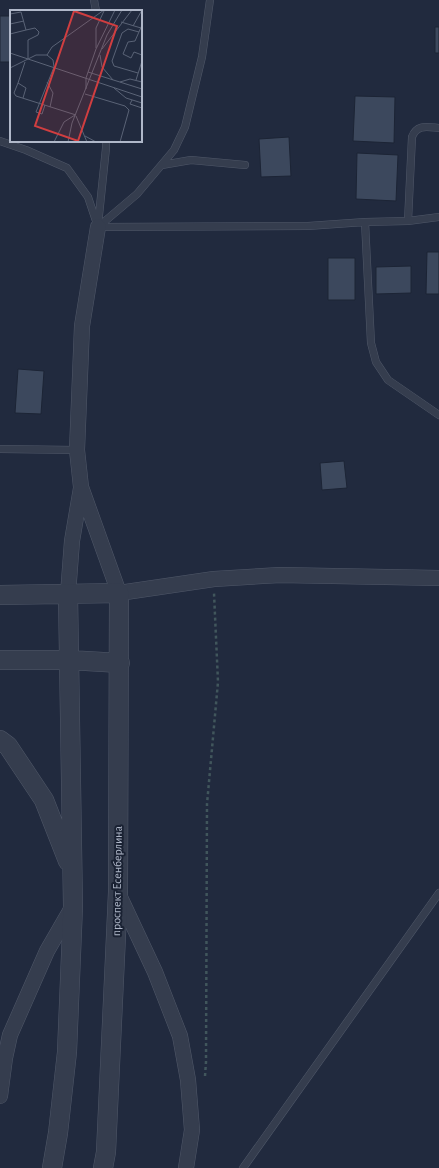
<svg xmlns="http://www.w3.org/2000/svg" width="439" height="1168" font-family="'Alegreya Sans',sans-serif">
	<rect width="100%" height="100%" fill="#212a3e"/>
	<path fill="#3c485d" stroke="#1c2435" d="M0 16H11V62H0Z
		M435 27H439V53H435Z
		M355 96 395 97 394 143 353 141Z
		M289 137 291 176 261 177 259 139Z
		M357 153 398 155 396 201 356 199Z
		M427 252H439V294H426Z
		M328 258H355V300H328Z
		M411 266V293L376 294V267Z
		M18 369 44 371 41 414 15 413Z
		M344 461 347 488 322 490 320 463Z"/>
	<g fill="none" stroke-linecap="round" stroke-linejoin="round">
		<defs>
			<path id="service" d="M94 0 96 11
				M0 141 26 150 67 168 88 197 98 227
				M162 165 191 160 245 165
				M408 221 412 137C417 124 427 127 439 128
				M365 222 371 343 376 362 388 380 439 415
				M98 225 106 148V141
				M98 227 308 226 365 222 408 221 439 217
				M98 227 137 194 174 150 185 127 202 57 210 0
				M0 449 77 450
				M243 1168 439 893"/>
			<path id="minor" d="M98 227 82 326 77 450 81 487 119 593 214 579 280 575 439 578
				M68 594 72 541 81 488
				M118 893 155 972 180 1036 188 1080 192 1130 186 1168
				M0 1096 5 1058 10 1035 47 951 73 906"/>
			<path id="tertiary" d="M0 595 119 593 118 892 106 1152 103 1168
				M0 660H69L120 663
				M0 740 8 746 44 800 68 861
				M52 1168 58 1133 67 1052 73 906 68 594"/>
		</defs>
		<use href="#service" stroke="#505869" stroke-width="8"/>
		<use href="#minor" stroke="#505869" stroke-width="16"/>
		<use href="#tertiary" stroke="#505869" stroke-width="20"/>
		<path stroke="#41565c" stroke-width="2.5" stroke-dasharray="3 3" stroke-linecap="butt" d="M205 1076 206 1062 207 804 218 682 214 593"/>
		<use href="#service" stroke="#353d4e" stroke-width="7"/>
		<use href="#minor" stroke="#353d4e" stroke-width="15"/>
		<use href="#tertiary" stroke="#353d4e" stroke-width="19"/>
	</g>
	<g text-anchor="middle" stroke-width="4" stroke-linejoin="round" paint-order="stroke">
		<g font-size="12" fill="#b0b8c9" stroke="#1a2233">
			<text transform="translate(117 881) rotate(-89)" y="4">проспект Есенберлина</text>
		</g>
	</g>
	<g transform="translate(10 10)">
		<rect width="132" height="132" fill="#212a3e"/>
		<path fill="none" stroke="#5a6376" stroke-width="1" d="M0 4 11 2 16 20 25 18 29 22 28 25 18 30V49M111 12 131 18M0 14 14 11M132 15 125 31 118 32 113 44 121 48 124 42 132 45M123 16 132 0M0 24 16 20M86 38V18L94 1M92 39 122 0M0 43 132 87M90 45 92 57 103 70M0 58 26 45H37L42 37 94 0M78 62 132 79M128 63 104 56 102 51 112 23 118 19 129 22M126 70 132 51M37 72 43 83 40 97M110 72 120 69 132 72M8 73 4 83 6 86 66 105M104 78 116 88 132 93M76 79V68L86 39 105 0M75 84 115 96 119 100 110 132M13 88 16 78 8 73 15 52M122 90 120 94 132 98M35 95 32 104 26 102 44 57 43 50 37 45M66 106 77 132M75 126 86 132M44 132 54 112 65 105M58 132 62 113 97 25 112 0"/>
		<path fill="#d03e40" fill-opacity="0.15" stroke="#d03e40" stroke-width="2" d="M64 1 107 16 68 131 25 116Z"/>
		<rect width="132" height="132" fill="none" stroke="#b0b8c9" stroke-width="2"/>
	</g>
</svg>
